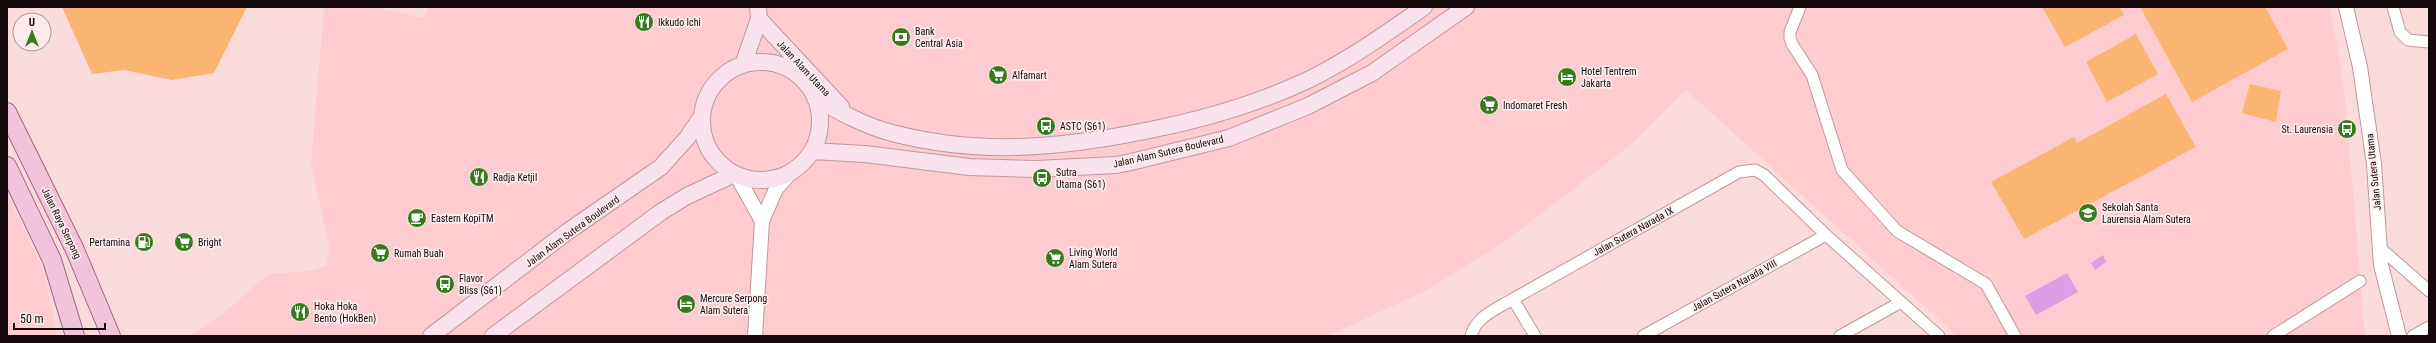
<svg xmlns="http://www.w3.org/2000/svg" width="2436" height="343" font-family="'Roboto Condensed',sans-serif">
	<rect width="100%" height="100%" fill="#fbdadc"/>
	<path fill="#feccd0" d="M324 7H375L424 18 428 7H2330L2344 87 2365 336H1957L1686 90 1634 142 1507 240 1427 290 1328 336H190L215 320 269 274 311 271 326 266 330 250 311 163Z
		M7 193 45 275 57 336H7Z"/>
	<path fill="#fbb572" d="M62 7H247L214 73 172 80 124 70 92 74Z
		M2042 7H2120L2124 15 2065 47Z
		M2140 7H2265L2288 49 2192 102Z
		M2136 34 2158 74 2107 102 2086 62Z
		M2250 84 2281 91 2276 122 2242 113Z
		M2166 94 2196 147 2024 239 1991 182 2074 137 2077 143Z"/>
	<path fill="#df9de8" d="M2103 255 2106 262 2095 270 2091 263Z
		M2067 273 2078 292 2036 315 2025 296Z"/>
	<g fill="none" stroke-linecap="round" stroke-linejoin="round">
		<defs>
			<path id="minor" d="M1800 7 1790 32V38L1792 44 1812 75 1842 170 1897 231 1986 284 2015 336
				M2393 7 2400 32 2408 40 2429 42
				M2379 247 2429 291
				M1513 299 1535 336
				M1471 336C1476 316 1497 309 1513 299L1739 172 1755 170 1764 175 1826 235 1939 336
				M1643 336 1826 235
				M1840 336 1901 302
				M2273 336 2360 281
				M2413 336 2429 327"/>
			<path id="tertiary" d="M2346 7 2360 67 2374 164 2381 265 2399 336
				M737 176 762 221
				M755 336 762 221 776 189 792 171"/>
			<path id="secondary" d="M759 19 841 107
				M702 121a59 59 0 1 1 118 0a59 59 0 1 1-118 0Z
				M743 65 759 19 758 7
				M815 98C840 112 865 126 892 133 981 156 1062 148 1150 130 1205 119 1257 104 1308 80 1349 60 1387 33 1424 7
				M812 151 865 154 969 167 1036 169 1116 165 1131 162 1229 138 1308 106 1372 73 1466 7
				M431 336 567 232 661 167 687 138 702 116
				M493 336 661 212 687 196 734 174"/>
			<path id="primary" d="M7 112 75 250 111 336
				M7 166 52 260 75 336"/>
		</defs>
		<use href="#minor" stroke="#bf989b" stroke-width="13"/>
		<use href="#tertiary" stroke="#bf989b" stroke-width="16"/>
		<use href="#secondary" stroke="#bf989b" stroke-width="18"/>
		<use href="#primary" stroke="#a06883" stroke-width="20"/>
		<use href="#minor" stroke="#fff" stroke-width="11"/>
		<use href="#tertiary" stroke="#fff" stroke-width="14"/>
		<use href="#secondary" stroke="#f9e1ed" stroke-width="16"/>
		<use href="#primary" stroke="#f3c3dc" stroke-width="18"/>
	</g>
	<defs>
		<symbol id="restaurant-disc" viewBox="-11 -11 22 22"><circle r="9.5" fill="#357a1b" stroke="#fdeced"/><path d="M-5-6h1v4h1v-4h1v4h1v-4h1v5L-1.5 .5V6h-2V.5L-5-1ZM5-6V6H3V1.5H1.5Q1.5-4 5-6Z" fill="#fff"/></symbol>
		<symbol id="bank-disc" viewBox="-11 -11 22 22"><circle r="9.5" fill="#357a1b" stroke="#fdeced"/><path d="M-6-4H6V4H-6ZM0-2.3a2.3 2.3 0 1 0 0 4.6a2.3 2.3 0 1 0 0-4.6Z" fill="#fff"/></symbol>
		<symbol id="supermarket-disc" viewBox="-11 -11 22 22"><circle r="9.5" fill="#357a1b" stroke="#fdeced"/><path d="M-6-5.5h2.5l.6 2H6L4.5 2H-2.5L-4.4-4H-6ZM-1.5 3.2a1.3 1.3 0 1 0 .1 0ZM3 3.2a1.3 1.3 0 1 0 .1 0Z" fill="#fff"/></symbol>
		<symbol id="hotel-disc" viewBox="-11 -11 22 22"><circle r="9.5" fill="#357a1b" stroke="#fdeced"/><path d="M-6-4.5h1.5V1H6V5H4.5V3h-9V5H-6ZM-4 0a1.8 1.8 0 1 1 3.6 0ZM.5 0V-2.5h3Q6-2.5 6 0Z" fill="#fff"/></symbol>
		<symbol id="bus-disc" viewBox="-11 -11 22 22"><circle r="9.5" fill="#357a1b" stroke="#fdeced"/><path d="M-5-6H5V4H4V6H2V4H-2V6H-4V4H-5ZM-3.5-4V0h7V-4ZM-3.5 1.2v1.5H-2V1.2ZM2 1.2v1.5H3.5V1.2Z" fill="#fff"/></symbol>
		<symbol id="school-disc" viewBox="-11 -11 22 22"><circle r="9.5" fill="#357a1b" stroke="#fdeced"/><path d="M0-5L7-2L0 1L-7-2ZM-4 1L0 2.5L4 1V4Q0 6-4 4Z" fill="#fff"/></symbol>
		<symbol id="cafe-disc" viewBox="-11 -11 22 22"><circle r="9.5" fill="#357a1b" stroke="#fdeced"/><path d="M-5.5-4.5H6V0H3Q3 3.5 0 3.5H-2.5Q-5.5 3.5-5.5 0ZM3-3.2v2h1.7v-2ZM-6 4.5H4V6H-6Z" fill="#fff"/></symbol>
		<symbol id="fuel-disc" viewBox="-11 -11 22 22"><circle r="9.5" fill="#357a1b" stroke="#fdeced"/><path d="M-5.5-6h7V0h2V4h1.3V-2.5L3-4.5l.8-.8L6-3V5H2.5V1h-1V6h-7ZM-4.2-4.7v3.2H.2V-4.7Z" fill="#fff"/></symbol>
	</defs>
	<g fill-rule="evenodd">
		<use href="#restaurant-disc" x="633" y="11" width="22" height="22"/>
		<use href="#bank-disc" x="890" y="26" width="22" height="22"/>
		<use href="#supermarket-disc" x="987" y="64" width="22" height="22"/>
		<use href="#hotel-disc" x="1556" y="66" width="22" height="22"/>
		<use href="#supermarket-disc" x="1478" y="94" width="22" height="22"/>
		<use href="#bus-disc" x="1035" y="115" width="22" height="22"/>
		<use href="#bus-disc" x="2336" y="118" width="22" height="22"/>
		<use href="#restaurant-disc" x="468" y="166" width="22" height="22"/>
		<use href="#bus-disc" x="1031" y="167" width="22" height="22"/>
		<use href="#school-disc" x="2077" y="202" width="22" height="22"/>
		<use href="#cafe-disc" x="406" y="207" width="22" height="22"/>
		<use href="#fuel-disc" x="133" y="231" width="22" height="22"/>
		<use href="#supermarket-disc" x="173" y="231" width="22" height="22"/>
		<use href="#supermarket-disc" x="369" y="242" width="22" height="22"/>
		<use href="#supermarket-disc" x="1044" y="247" width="22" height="22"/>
		<use href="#bus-disc" x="434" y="273" width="22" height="22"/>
		<use href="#hotel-disc" x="675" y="293" width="22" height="22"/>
		<use href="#restaurant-disc" x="289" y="301" width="22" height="22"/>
	</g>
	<g text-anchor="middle" stroke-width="3.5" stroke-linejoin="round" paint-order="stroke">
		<g font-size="10" fill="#16090b" stroke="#fdeced" text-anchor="start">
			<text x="658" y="26">Ikkudo Ichi</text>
			<text x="915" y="35">Bank<tspan x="915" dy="12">Central Asia</tspan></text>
			<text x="1581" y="75">Hotel Tentrem<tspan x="1581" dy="12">Jakarta</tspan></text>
			<text x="1012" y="79">Alfamart</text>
			<text x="1503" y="109">Indomaret Fresh</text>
			<text x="1060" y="130">ASTC (S61)</text>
			<text x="2333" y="133" text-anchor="end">St. Laurensia</text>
			<text x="1056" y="176">Sutra<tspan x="1056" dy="12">Utama (S61)</tspan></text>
			<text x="493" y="181">Radja Ketjil</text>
			<text x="2102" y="211">Sekolah Santa<tspan x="2102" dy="12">Laurensia Alam Sutera</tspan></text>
			<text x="431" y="222">Eastern KopiTM</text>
			<text x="130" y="246" text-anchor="end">Pertamina</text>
			<text x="198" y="246">Bright</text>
			<text x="1069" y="256">Living World<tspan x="1069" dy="12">Alam Sutera</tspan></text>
			<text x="394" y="257">Rumah Buah</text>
			<text x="459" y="282">Flavor<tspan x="459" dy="12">Bliss (S61)</tspan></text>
			<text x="700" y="302">Mercure Serpong<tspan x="700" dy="12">Alam Sutera</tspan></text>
			<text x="314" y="310">Hoka Hoka<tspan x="314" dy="12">Bento (HokBen)</tspan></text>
		</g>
		<g font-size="10" fill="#16090b" stroke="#fdeced">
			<text transform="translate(804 68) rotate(47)" y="4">Jalan Alam Utama</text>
			<text transform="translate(1168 151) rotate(-13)" y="4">Jalan Alam Sutera Boulevard</text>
			<text transform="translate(2373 172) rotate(-96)" y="4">Jalan Sutera Utama</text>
			<text transform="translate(62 223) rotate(64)" y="4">Jalan Raya Serpong</text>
			<text transform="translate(572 231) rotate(-36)" y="4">Jalan Alam Sutera Boulevard</text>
			<text transform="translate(1633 231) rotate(-29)" y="4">Jalan Sutera Narada IX</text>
			<text transform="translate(1734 285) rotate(-29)" y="4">Jalan Sutera Narada VIII</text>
		</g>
	</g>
	<rect width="2436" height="343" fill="none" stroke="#16090b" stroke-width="16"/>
	<g transform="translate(32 32)"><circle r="19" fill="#fdeced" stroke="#a19193"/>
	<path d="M0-3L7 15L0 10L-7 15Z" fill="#357a1b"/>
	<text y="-6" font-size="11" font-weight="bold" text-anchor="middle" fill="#16090b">U</text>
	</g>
	<path d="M14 323v6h91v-6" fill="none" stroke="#16090b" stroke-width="2"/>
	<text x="20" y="323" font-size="12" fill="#16090b" stroke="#fdeced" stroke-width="3" paint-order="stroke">50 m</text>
</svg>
